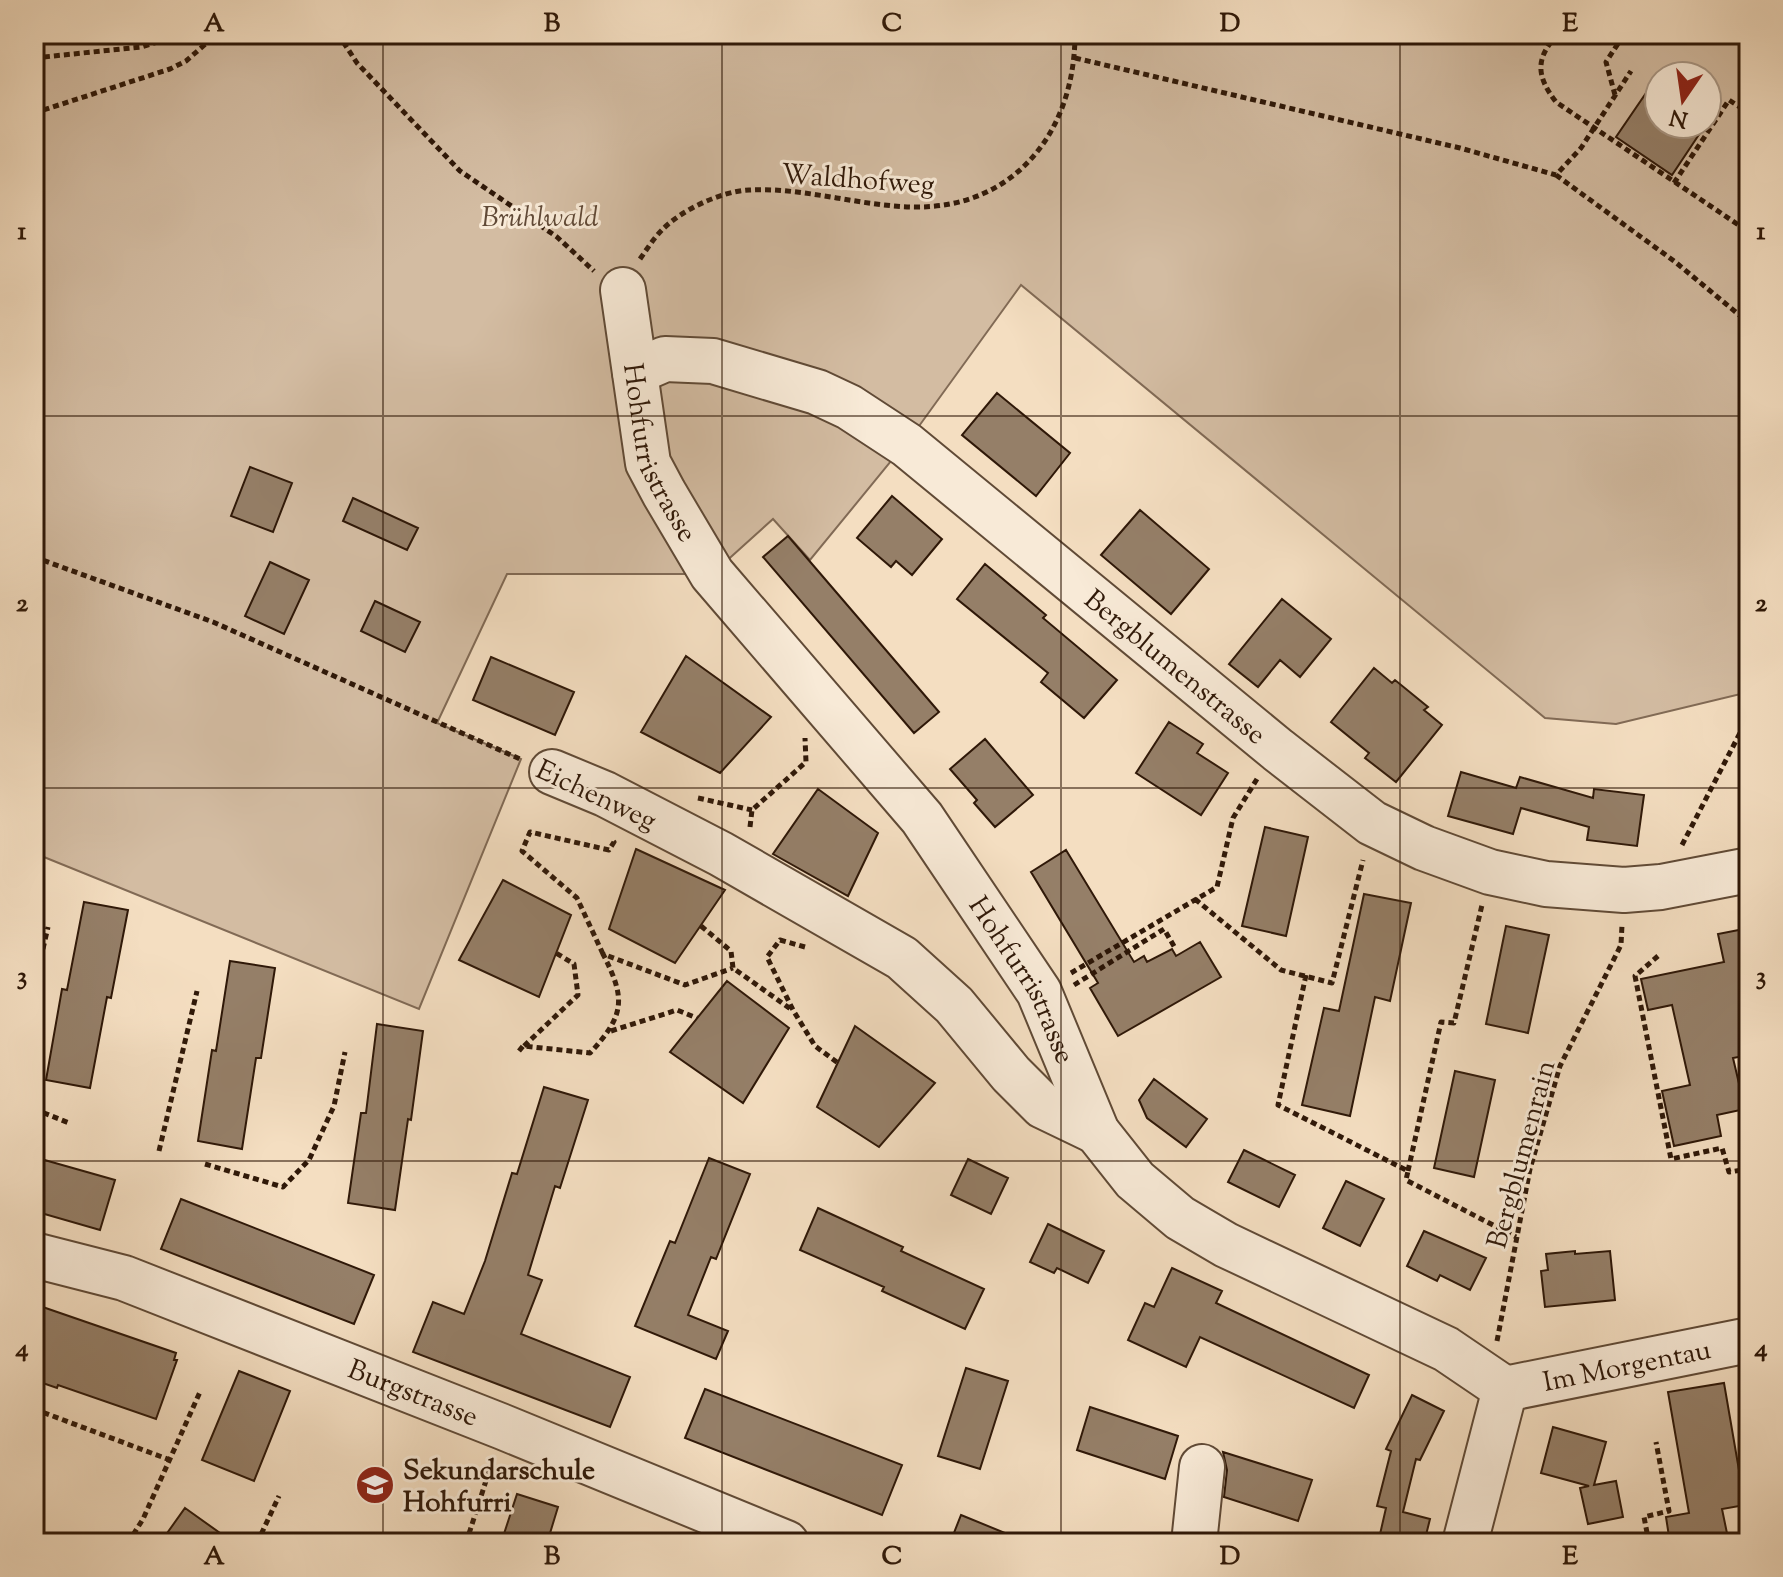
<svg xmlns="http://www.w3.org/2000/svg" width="1783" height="1577" font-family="'Sorts Mill Goudy',serif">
	<rect width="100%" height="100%" fill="#f4dec1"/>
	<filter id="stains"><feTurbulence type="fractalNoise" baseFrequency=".0025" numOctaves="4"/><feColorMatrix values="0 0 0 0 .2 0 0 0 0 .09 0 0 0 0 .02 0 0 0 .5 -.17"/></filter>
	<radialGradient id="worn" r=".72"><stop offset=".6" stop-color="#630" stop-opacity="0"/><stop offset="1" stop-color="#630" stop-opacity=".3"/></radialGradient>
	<path fill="#d3bca2" stroke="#816a55" stroke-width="2" fill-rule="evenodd" d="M34 34H1749V692L1616 724 1545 718 1021 285 914 433 810 560 773 519 712 574H507L437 723 521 759 419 1009 34 853ZM1659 76H1707V124H1659Z"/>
	<path fill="#957f68" stroke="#2f1808" stroke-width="2" d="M1659 74V124H1706L1672 175 1616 137Z
		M997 393 1070 453 1036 496 962 435Z
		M250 467 292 483 273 532 231 516Z
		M892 496 942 539 912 575 896 561 891 567 857 538Z
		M353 498 418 528 407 550 343 521Z
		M1140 510 1209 569 1171 614 1101 555Z
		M788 536 939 712 914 733 763 557Z
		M270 562 309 580 284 634 245 616Z
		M985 564 1046 615 1043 618 1117 680 1084 718 1041 682 1048 673 957 599Z
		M1282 599 1331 639 1300 677 1280 660 1258 687 1229 664Z
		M375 601 420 622 405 652 361 631Z
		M686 656 771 717 720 773 641 732Z
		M491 657 574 692 555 735 473 700Z
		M1374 668 1392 683 1395 680 1428 707 1424 710 1442 725 1396 782 1365 758 1369 753 1331 722Z
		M1169 722 1203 744 1197 753 1228 773 1201 815 1136 773Z
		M985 739 1033 795 995 827 974 803 977 800 950 769Z
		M1461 772 1516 788 1520 777 1593 798 1594 789 1644 795 1637 846 1587 840 1589 827 1521 808 1513 834 1448 816Z
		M818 789 878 833 848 896 773 854Z
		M1265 827 1308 837 1286 936 1242 926Z
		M636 849 725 890 675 963 609 929Z
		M1066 850 1134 962 1144 956 1147 962 1172 949 1176 956 1200 942 1221 977 1118 1036 1090 988 1098 983 1031 872Z
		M503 880 571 915 539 997 459 960Z
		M1364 894 1411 903 1390 1001 1375 997 1350 1116 1302 1105 1324 1008 1339 1011Z
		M84 902 128 910 111 998 107 997 90 1088 46 1080 62 989 67 990Z
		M1506 926 1549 935 1528 1033 1486 1024Z
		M1749 928V1055L1733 1058 1745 1109 1717 1115 1721 1136 1674 1146 1662 1091 1690 1085 1672 1005 1648 1010 1641 979 1724 962 1718 934Z
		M230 961 275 968 261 1058H256L242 1149 198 1141 212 1050 216 1051Z
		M727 981 789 1028 743 1103 670 1052Z
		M377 1024 423 1031 411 1120 408 1119 395 1210 348 1203 361 1113H366Z
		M855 1026 935 1083 879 1147 817 1107Z
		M1455 1071 1495 1080 1474 1177 1434 1168Z
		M1154 1079 1207 1119 1186 1147 1147 1118 1139 1100Z
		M544 1087 588 1100 560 1188 555 1186 528 1275 542 1280 521 1334 630 1377 610 1427 413 1352 433 1302 464 1314 485 1261 512 1173 517 1174Z
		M1244 1150 1295 1175 1279 1207 1228 1182Z
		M34 1157 115 1180 100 1230 34 1211Z
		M709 1158 750 1174 716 1259 711 1257 688 1315 728 1331 716 1359 635 1326 670 1241 675 1243Z
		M968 1159 1008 1178 991 1214 951 1195Z
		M1346 1181 1384 1199 1360 1246 1323 1228Z
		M181 1199 374 1275 354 1324 161 1249Z
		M818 1208 903 1247 901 1251 984 1289 965 1329 882 1291 884 1287 800 1250Z
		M1048 1224 1104 1251 1088 1283 1057 1268 1054 1273 1030 1262Z
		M1424 1231 1486 1258 1470 1290 1440 1275 1437 1281 1407 1266Z
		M1575 1251V1254L1610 1251 1615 1300 1545 1307 1541 1271 1548 1270 1546 1254Z
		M1172 1268 1222 1291 1216 1303 1369 1375 1354 1408 1200 1337 1186 1367 1128 1340 1145 1303 1154 1307Z
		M34 1304 176 1353 174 1360H177L156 1419 58 1385 57 1388 34 1380Z
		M966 1368 1008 1381 980 1469 938 1456Z
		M239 1371 290 1391 254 1481 202 1460Z
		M1724 1383 1745 1505 1722 1509 1729 1543H1670L1666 1517 1689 1513 1668 1392Z
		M705 1389 902 1465 882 1515 685 1438Z
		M1412 1395 1444 1411 1420 1460 1416 1459 1403 1512 1430 1519 1424 1543H1378L1386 1508 1377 1506 1391 1451 1386 1449Z
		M1090 1407 1178 1436 1165 1479 1077 1450Z
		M1553 1427 1606 1442 1594 1485 1616 1481 1623 1517 1588 1524 1580 1488 1589 1486 1541 1473Z
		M1223 1452 1312 1480 1298 1521 1224 1497 1227 1470Z
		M517 1494 558 1507 547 1543H501Z
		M185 1508 234 1543H160Z
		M961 1515 1027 1542V1543H950Z"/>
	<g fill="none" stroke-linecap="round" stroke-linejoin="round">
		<defs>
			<g id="minor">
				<path id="s1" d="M623 290 648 463 664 493 712 574 922 818 1039 992 1097 1132 1135 1180 1180 1218 1226 1245 1446 1349 1505 1389"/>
				<path id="s2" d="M635 372 665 359 713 361 817 392 849 407 907 445 1278 750 1372 823 1424 848 1490 872 1546 884 1624 890 1661 887 1749 870"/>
				<path d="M552 772 605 794 721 854 902 958 954 1005 1011 1074 1043 1106 1097 1132"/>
				<path id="s3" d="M34 1255 124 1278 503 1427 786 1543"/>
				<path id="s4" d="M1505 1389 1749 1340"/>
				<path d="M1194 1543 1202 1467"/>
				<path d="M1465 1543 1505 1389"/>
			</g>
		</defs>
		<use href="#minor" stroke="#604a36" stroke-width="48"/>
		<path stroke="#2f1808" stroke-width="5" stroke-dasharray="6 4" stroke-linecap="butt" d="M338 34 357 63 460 171 557 237 594 271
			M1558 34C1534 59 1537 77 1556 102L1749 232
			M1603 34 1619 42 1606 62 1615 95
			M34 58 141 47 184 34
			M1075 58 1460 148 1556 175 1581 148 1631 71
			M34 113 170 69 186 61 217 34
			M1556 175 1674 261 1749 323
			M1674 183 1729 100 1749 113
			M640 259C647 249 654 238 662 230 681 210 722 191 749 190 803 187 859 206 913 207 1015 209 1075 131 1075 34
			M34 557 213 622 520 759
			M698 798 752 810
			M750 827 752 810 806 762 805 738
			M1682 845 1741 731 1749 697
			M1195 899 1281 970 1332 983 1363 860
			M701 926 731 951 733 968 792 1010
			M805 947 780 940 767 957 793 1010 815 1046 838 1063
			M603 954 577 898 522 851 530 832 609 850 614 842 611 839
			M1658 956 1635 976 1671 1159 1722 1148 1729 1172 1749 1169
			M1071 973 1217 887 1233 818 1257 779
			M1306 975 1278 1105 1408 1171 1406 1180 1516 1237
			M1074 985 1164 929 1175 948
			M34 988 48 927
			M611 1031 677 1010 697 1018
			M524 1046 578 995 574 964 556 953
			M519 1051 523 1046 590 1053C625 1015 626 999 603 954L685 985 733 968
			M34 1109 69 1123
			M159 1151 197 991
			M205 1164 283 1187 309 1160 334 1106 345 1052
			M1408 1171 1441 1022 1454 1023 1482 905
			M1497 1341 1530 1169 1560 1066 1621 945 1622 925
			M34 1409 170 1460
			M128 1543 143 1519 200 1392
			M257 1543 279 1496
			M466 1543 492 1462
			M1649 1543 1644 1517 1669 1511 1656 1442"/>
		<use href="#minor" stroke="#f8ead7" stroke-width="44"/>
	</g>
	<path fill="none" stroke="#2f1808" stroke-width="2" stroke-opacity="0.55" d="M383 34V1543M722 34V1543M1061 34V1543M1400 34V1543M34 416H1749M34 788H1749M34 1161H1749"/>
	<defs>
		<symbol id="school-disc" viewBox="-11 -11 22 22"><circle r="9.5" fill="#8f2418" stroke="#f8ead7"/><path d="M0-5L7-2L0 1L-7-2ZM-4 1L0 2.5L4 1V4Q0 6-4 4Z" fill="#fff"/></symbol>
	</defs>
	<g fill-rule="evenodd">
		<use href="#school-disc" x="353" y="1463" width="44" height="44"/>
	</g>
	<g text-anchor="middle" stroke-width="6" stroke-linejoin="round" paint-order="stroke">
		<g font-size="28" fill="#2f1808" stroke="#f8ead7">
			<text transform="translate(858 178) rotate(4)" y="10">Waldhofweg</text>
			<text dy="10" stroke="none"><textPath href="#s1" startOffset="168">Hohfurristrasse</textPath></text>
			<text dy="10" stroke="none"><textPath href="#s2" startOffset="642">Bergblumenstrasse</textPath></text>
			<text transform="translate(597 794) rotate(25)" y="10">Eichenweg</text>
			<text dy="10" stroke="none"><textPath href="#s1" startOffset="816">Hohfurristrasse</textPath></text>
			<text transform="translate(1520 1154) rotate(-75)" y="10">Bergblumenrain</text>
			<text dy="10" stroke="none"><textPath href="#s4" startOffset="124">Im Morgentau</textPath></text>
			<text dy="10" stroke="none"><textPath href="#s3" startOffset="404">Burgstrasse</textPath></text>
		</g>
		<g font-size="28" font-style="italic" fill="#604936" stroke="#f8ead7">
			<text x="540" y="226">Brühlwald</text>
		</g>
		<g font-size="28" font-weight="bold" fill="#2f1808" stroke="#f8ead7" text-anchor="start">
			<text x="403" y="1479">Sekundarschule<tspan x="403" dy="32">Hohfurri</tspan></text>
		</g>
	</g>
	<rect width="1783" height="1577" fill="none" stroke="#f4dec1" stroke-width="88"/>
	<g transform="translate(1683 100) rotate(193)"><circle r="38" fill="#f8ead7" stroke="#a89684" stroke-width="2"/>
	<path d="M0-6L14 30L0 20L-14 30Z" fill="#8f2418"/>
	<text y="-12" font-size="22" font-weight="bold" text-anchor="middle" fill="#2f1808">N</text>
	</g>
	<rect x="44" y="44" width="1695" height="1489" fill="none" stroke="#2f1808" stroke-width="3"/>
	<g font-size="26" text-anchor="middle" font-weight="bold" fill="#2f1808">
		<text x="214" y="31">A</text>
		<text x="552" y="31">B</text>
		<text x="892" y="31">C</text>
		<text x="1230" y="31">D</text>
		<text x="1570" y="31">E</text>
		<text x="22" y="239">1</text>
		<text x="1761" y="239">1</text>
		<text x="22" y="611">2</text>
		<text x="1761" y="611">2</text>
		<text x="22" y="984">3</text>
		<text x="1761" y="984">3</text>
		<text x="22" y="1356">4</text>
		<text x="1761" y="1356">4</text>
		<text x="214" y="1564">A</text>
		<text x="552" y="1564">B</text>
		<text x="892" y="1564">C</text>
		<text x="1230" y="1564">D</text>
		<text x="1570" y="1564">E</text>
	</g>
	<rect width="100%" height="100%" filter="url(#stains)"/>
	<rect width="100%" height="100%" fill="url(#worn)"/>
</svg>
